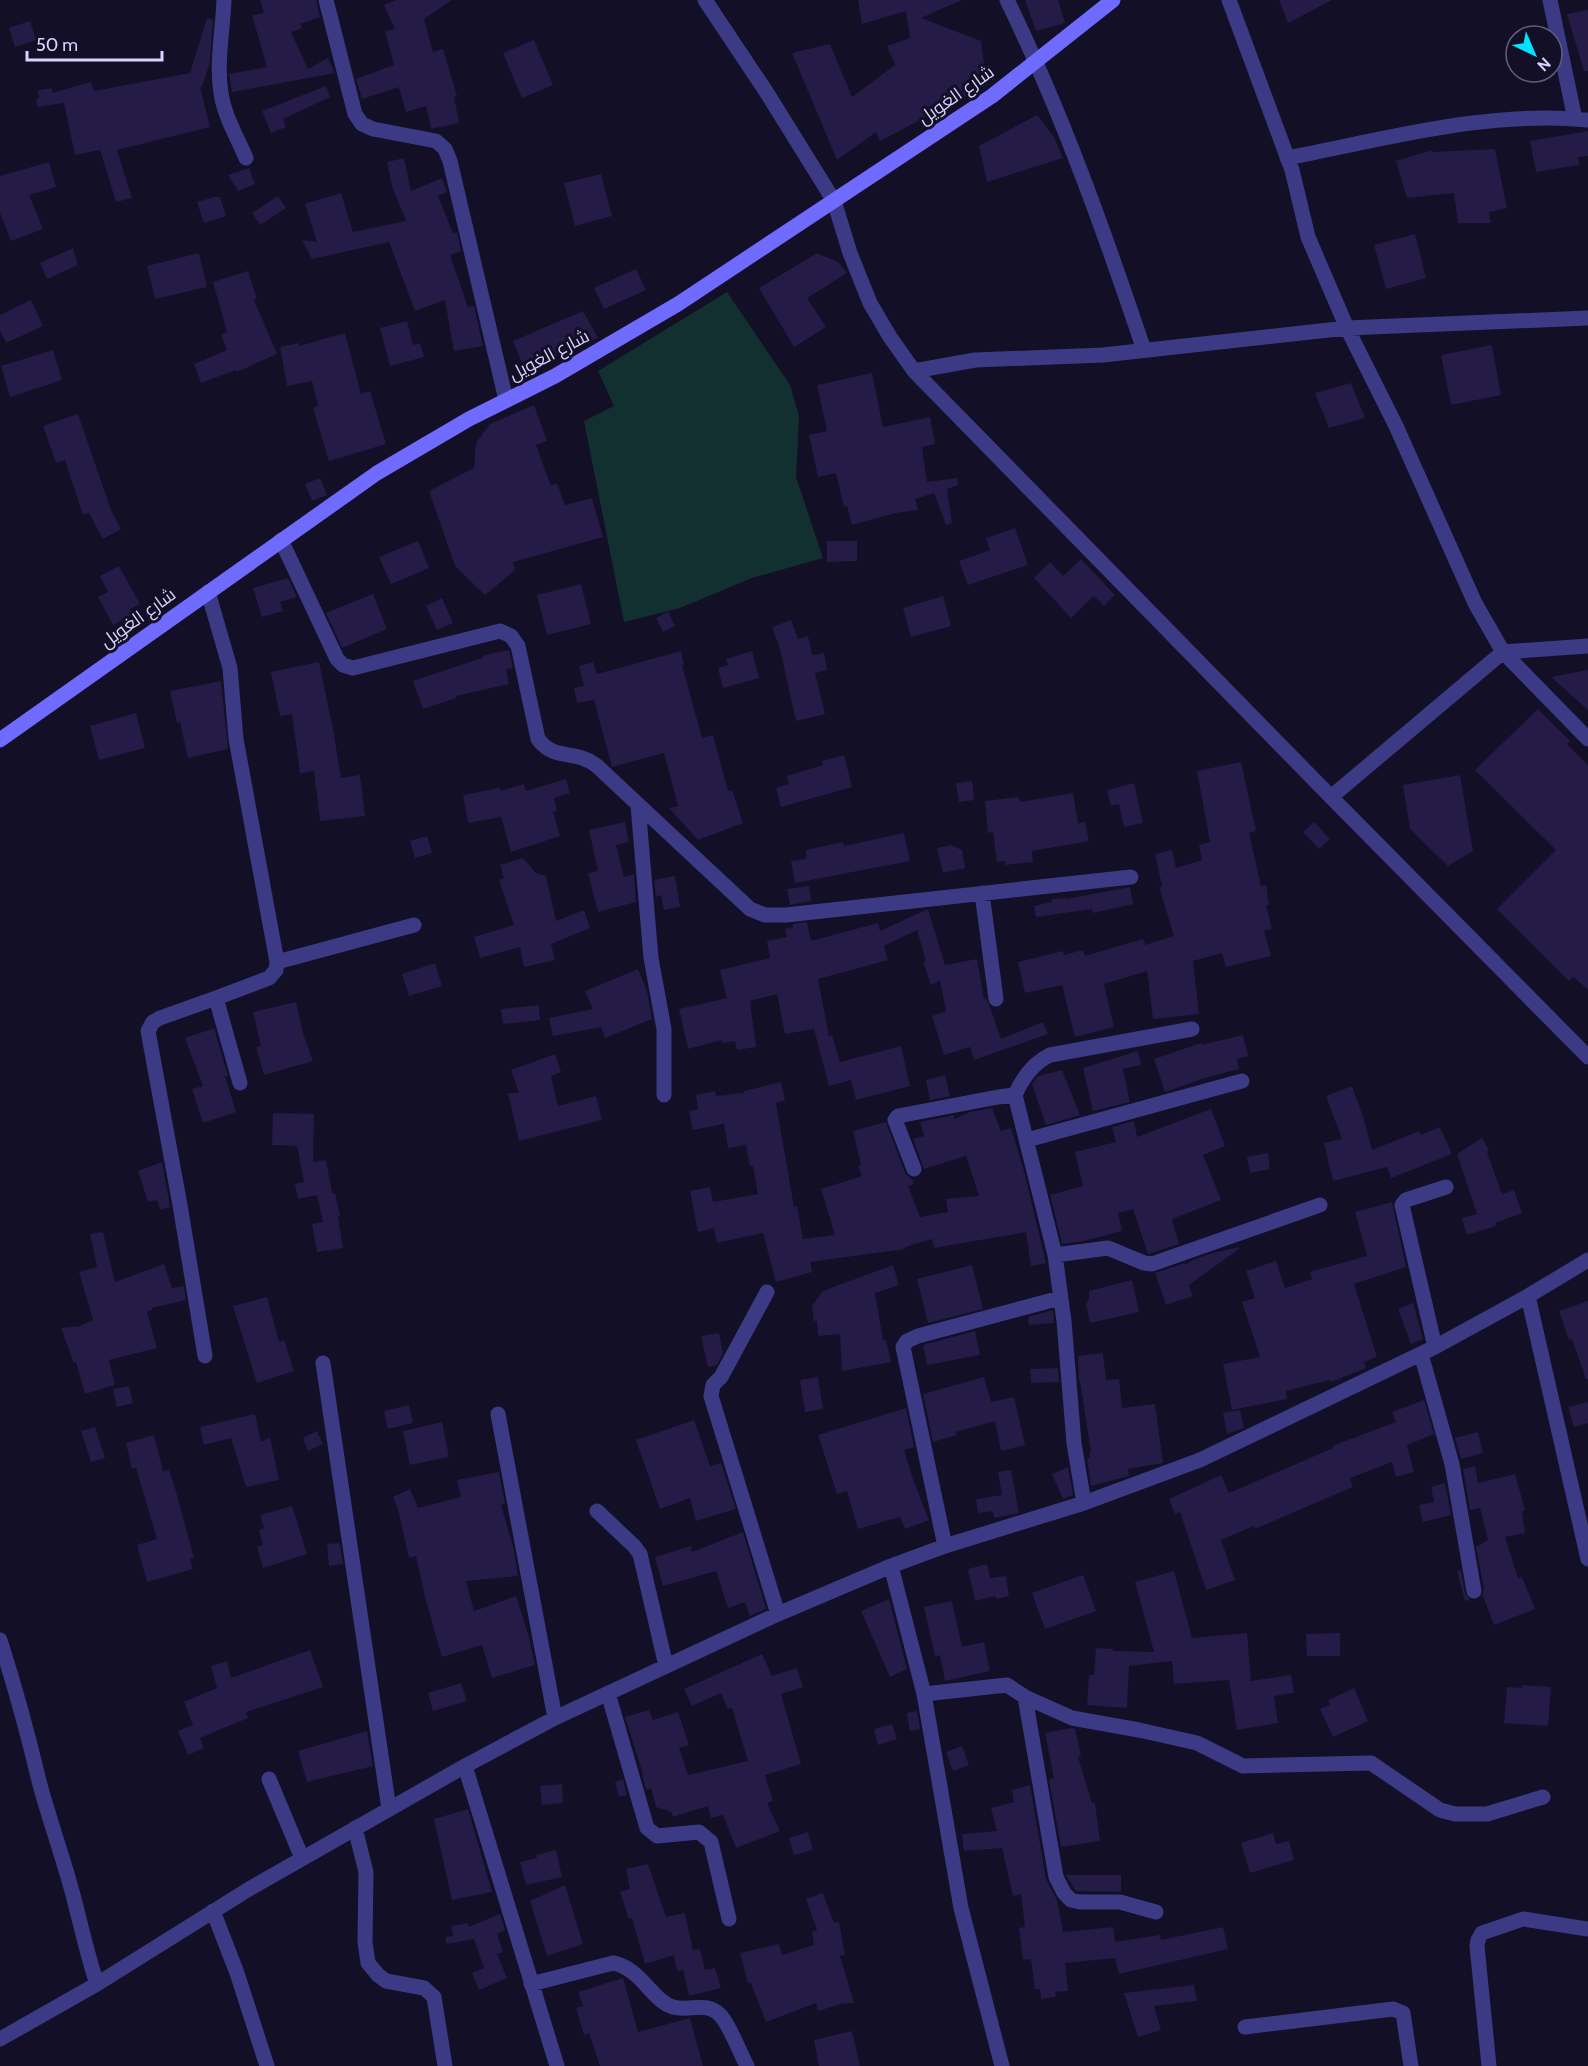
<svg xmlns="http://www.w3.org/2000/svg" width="1588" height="2066" font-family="Cabin,Cairo,sans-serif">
	<rect width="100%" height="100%" fill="#130f26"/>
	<path fill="#12302f" d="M727 292 790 385 799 416 796 477 823 558 752 578 680 608 624 622 584 421 614 406 598 371Z"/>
	<path fill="#241b47" d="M260 0H316L320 17 300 24 302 28 291 32 308 69 328 58 335 73 232 92 229 74 267 67 252 15 264 13Z
		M396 0H452L424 19 433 52 443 49 457 96 454 97 459 123 431 129 426 106 406 112 399 87 362 99 356 79 394 65 385 31 395 29 384 5Z
		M858 0H962L921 18 981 41 987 85 880 141 876 132 837 160 792 53 830 44 852 97 895 65 887 46 910 38 906 11 862 24Z
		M1025 0H1058L1065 23 1036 31Z
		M1279 0H1332L1288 23Z
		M1588 10V71H1584L1567 14Z
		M207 18 213 20 210 62 202 87H200L210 127 117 150 132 198 116 202 100 150 75 155 64 103 37 107 36 99 39 98 38 90 52 88V93L91 82 94 91 190 73Z
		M30 21 36 40 15 47 9 28Z
		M534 40 553 85 522 98 503 53Z
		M326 86 330 97 283 119 286 127 271 133 262 111Z
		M1037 115 1054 137 1063 158 987 182 979 146Z
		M1588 131V156L1578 157 1579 165 1536 172 1530 141Z
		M1495 149 1507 208 1489 212 1491 223H1458L1454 193 1407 198 1396 161 1432 150 1433 152Z
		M404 158 411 191 442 178 447 192 438 196 453 233 457 232 461 251 450 255 468 307 474 306 483 346 454 351 445 300 415 311 389 242 312 259 302 240 317 242 305 204 341 193 353 232 406 221 392 186 387 162Z
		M49 162 56 187 29 195 43 229 11 241 0 213V176Z
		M249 168 255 184 238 191 228 175Z
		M601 174 612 216 575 226 564 183Z
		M278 196 286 208 260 225 252 213Z
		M214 197H220L226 216 204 223 197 202Z
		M1415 234 1426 278 1386 289 1374 245Z
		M73 248 78 265 47 279 40 263Z
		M199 253 207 287 155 299 147 266Z
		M817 253 838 262 847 273 807 298 826 327 794 347 759 288Z
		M636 269 646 290 604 309 594 288Z
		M248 271 257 299 254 300 277 354 237 372 236 370 201 383 194 364 227 350 221 335 227 332 213 282Z
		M31 300 43 326 6 343 0 330V315Z
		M583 311 598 338 524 368 513 341Z
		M407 321 413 345 420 343 424 357 390 366 380 328Z
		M345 333 361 394 370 391 386 444 329 461 313 408 318 406 312 381 287 386 280 347 299 343V346Z
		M1492 345 1501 395 1451 405 1441 355Z
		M53 350 62 380 10 397 1 366Z
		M872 373 883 427 930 417 935 444 922 447 927 482 957 478 958 485 947 489 952 523 946 525 934 493 915 499 918 510 896 513 852 525 847 506 844 507 836 473 818 477 809 435 827 431 817 385Z
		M1351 383 1365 418 1329 428 1315 393Z
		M534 405 547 441 536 445 551 486 557 483 565 505 592 498 603 537 513 562 515 570 485 595 455 566 429 491 474 468 476 443 490 424Z
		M78 414 111 510 121 529 103 539 89 513 83 515 65 460 56 463 43 426Z
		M320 478 327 495 312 501 305 484Z
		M1015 528 1028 565 968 585 959 561 990 550 986 538Z
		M418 541 429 568 391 584 379 557Z
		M827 541H857V561L827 562Z
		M1081 559 1115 595 1104 606 1094 596 1071 618 1034 578 1050 562 1063 576Z
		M119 566 140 604 130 609 132 614 113 625 98 597 108 592 100 576Z
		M288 578 297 597 280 602 283 611 262 617 253 588Z
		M581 584 591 624 547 635 537 595Z
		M373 594 387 629 342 648 326 613Z
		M943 596 951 626 911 637 903 608Z
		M442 598 453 623 437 630 426 606Z
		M668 612 675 626 663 632 656 618Z
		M791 620 798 639 808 636 812 655 824 653 827 670 815 673 825 714 796 721 780 649 772 627Z
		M509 650 513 668 506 669 509 684 456 696V698L423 709 413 681 482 658 485 655Z
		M681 651 684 665H682L702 738 713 735 728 791 732 790 743 823 698 840 669 808 678 806 664 753 612 767 594 700 577 703 574 688 584 686 579 666 593 662 597 674Z
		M752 651 759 678 723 688 718 668 728 665 726 659Z
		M319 662 333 729 341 778 360 775 365 816 320 821 314 771 300 773 292 714 280 716 271 672Z
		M1588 670V710L1551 677Z
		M221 681 228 749 188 758 180 722 177 723 170 691Z
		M1538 709 1570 741 1567 744 1588 765V989L1573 977 1569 981 1497 909 1556 850 1475 770Z
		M136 713 145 748 99 760 90 726Z
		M844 755 852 787 781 807 776 788 789 784 787 776 823 765 822 761Z
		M1241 762 1256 831 1249 833 1261 886 1266 885 1269 905H1266L1272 929 1264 931 1271 956 1226 967 1222 953 1193 961 1199 1014 1153 1019 1147 971 1104 984 1114 1027 1075 1037 1062 985 1025 993 1018 962 1063 951 1064 955 1083 950 1085 956 1143 939 1145 945 1174 936 1159 887 1162 886 1155 854 1172 850 1176 868 1202 860 1199 845 1210 842 1197 771Z
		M1460 775 1473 851 1448 866 1410 829 1403 785Z
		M566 779 570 793 554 798 557 811 553 812 560 836 511 852 501 817 468 823 463 795 500 788 501 791 524 784 526 791Z
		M972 781 974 800 959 802 956 783Z
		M1134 783 1143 823 1124 827 1119 804 1111 806 1107 790Z
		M1073 793 1078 823 1085 822 1089 841 1032 851 1033 862 1005 865V861L997 862 993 832 988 833 985 801 1019 797 1020 802Z
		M625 822 629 842 616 845 624 877 634 874 636 902 598 912 588 873 598 871 589 830Z
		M1314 822 1330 839 1319 849 1303 832Z
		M904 833 910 861 795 883 791 861 806 859V850L843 842 844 846Z
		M427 836 432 853 415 858 410 841Z
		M951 845 962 850 965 868 943 873 937 848Z
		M523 858 536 873 546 876 556 921 584 910 590 928 551 944 555 960 524 967 520 947 480 958 474 937 514 925 499 880 504 878 500 865Z
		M675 876 680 907 664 910 661 895 656 897 654 880Z
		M809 886 811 901 790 905 787 889Z
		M1130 887 1133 904 1093 913 1092 909 1036 917 1034 906 1052 902V899L1066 898V899Z
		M928 909 945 965 977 959 984 999 986 998 990 1007 1001 1039 1043 1022 1048 1034 974 1060 970 1047 944 1055 932 1016 946 1011 940 981 931 985 923 962 926 961 917 930 884 946 888 960 818 979 829 1036 832 1035 840 1062 901 1046 910 1086 856 1100 851 1080 829 1086 814 1029 785 1034 777 994 750 1001 756 1047 737 1050 735 1041 722 1043V1040L688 1049 679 1009 727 998 720 970 770 958 767 941 787 937 785 929 793 927V924L807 922 811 941 878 923 880 931Z
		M435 963 442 986 409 996 402 974Z
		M638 969 647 991 652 1019 605 1038 601 1027 553 1036 549 1018 593 1009 585 991Z
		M296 1002 303 1033 313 1061 264 1075 256 1047 261 1046 253 1012Z
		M539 1005 540 1020 503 1024 501 1009Z
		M214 1028 228 1076H225L236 1112 203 1123 192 1089 203 1086 185 1038Z
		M1243 1035 1248 1056 1237 1059 1239 1069 1208 1077 1165 1092 1154 1059 1201 1043V1045Z
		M1138 1051 1141 1065 1123 1069 1130 1102 1093 1111 1083 1068Z
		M555 1054 561 1072 551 1076 558 1106 596 1096 602 1120 519 1141 508 1093H519L511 1070Z
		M1062 1070 1080 1115 1046 1125 1032 1084 1038 1076Z
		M945 1075 950 1096 930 1100 926 1080Z
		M781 1082 785 1100 776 1103 794 1207 797 1206 803 1239 835 1235 821 1189 862 1176 858 1166 861 1165 853 1131 886 1122 905 1173 912 1179 914 1184 908 1186 920 1217 948 1212 946 1199 979 1196 966 1156 924 1169 913 1139 924 1136 920 1122 954 1115V1119L970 1112 992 1108 1001 1131 1011 1128 1024 1171 1046 1263 1031 1266 1026 1232 934 1248 932 1239 905 1247V1249L810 1262 812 1272 776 1282 763 1233 717 1243 714 1228 698 1232 690 1191 710 1187 713 1202 758 1194 753 1166 750 1167 746 1145 728 1148 724 1124 693 1130 689 1111 698 1109 696 1095 715 1091 716 1096 744 1093V1091Z
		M1352 1086 1363 1116 1372 1150 1419 1131 1421 1135 1440 1127 1452 1154 1391 1178 1387 1167 1333 1181 1324 1143 1342 1139 1326 1096Z
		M1211 1109 1225 1146 1203 1155 1221 1200 1172 1219 1179 1244 1148 1254 1133 1209 1118 1213 1122 1231 1084 1241 1062 1244 1050 1195 1083 1186 1075 1152 1116 1142 1112 1127 1134 1121 1137 1137Z
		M273 1113 314 1114 313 1162 326 1160 332 1193H335L340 1216H338L343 1248 317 1252 312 1224 323 1222 317 1195 298 1199 295 1184 304 1182 297 1146 272 1145Z
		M1482 1138 1489 1150 1487 1152 1502 1194 1514 1190 1522 1213 1495 1223 1496 1226 1467 1235 1462 1218 1477 1214 1457 1154Z
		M1268 1153 1270 1169 1250 1173 1247 1157Z
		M162 1162 170 1207 160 1210 157 1200 148 1202 138 1171Z
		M1392 1202 1406 1267 1354 1284 1377 1357 1364 1362 1366 1368 1331 1382 1330 1380 1286 1391 1287 1399 1232 1410 1223 1364 1260 1357 1242 1302 1255 1298 1246 1271 1276 1261 1285 1288 1312 1279 1310 1272 1367 1256 1355 1212Z
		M103 1232 115 1282 164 1264 172 1288 184 1286 186 1300 152 1308V1310L147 1312 157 1348 109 1360 115 1385 85 1394 76 1362 74 1363 61 1328 80 1326 93 1320 79 1272 97 1267 90 1234Z
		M1238 1247 1239 1249 1189 1285 1193 1296 1166 1305 1155 1273 1185 1263V1265L1193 1260 1209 1254Z
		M893 1265 899 1285 875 1293 883 1340H886L891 1362 842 1371 840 1334 818 1336 817 1321H814L812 1306 823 1291Z
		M972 1265 983 1309 928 1323 917 1279Z
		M1132 1280 1139 1312 1090 1323 1086 1304 1089 1299V1291Z
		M267 1297 279 1342 284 1340 294 1371 257 1383 233 1306Z
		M1588 1301V1379H1586L1572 1339 1569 1340 1559 1311Z
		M1413 1303 1423 1339 1411 1344 1398 1309Z
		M1053 1310 1054 1323 1029 1325 1028 1317Z
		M975 1331 980 1355 927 1365 923 1345Z
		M719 1333 723 1353 717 1365 708 1367 701 1336Z
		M1103 1353 1106 1380 1119 1379 1122 1408 1155 1404 1163 1463 1128 1469 1129 1476 1091 1486 1087 1459 1090 1457 1089 1453 1091 1452 1080 1381H1079L1078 1356Z
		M1058 1368 1059 1382 1031 1383 1030 1369Z
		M818 1377 823 1409 805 1412 800 1380Z
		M984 1377 991 1402 1014 1397 1025 1445 1001 1451 995 1421 956 1432 957 1435 933 1442 923 1394Z
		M129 1386 133 1403 117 1407 113 1389Z
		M1424 1400 1434 1434 1407 1445 1414 1472 1396 1477 1392 1462 1350 1478 1353 1487 1334 1495 1255 1529 1254 1526 1221 1540 1235 1580 1206 1590 1180 1512 1175 1514 1169 1499 1221 1475 1229 1493 1333 1448 1332 1446 1396 1422 1392 1412Z
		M1588 1402V1423L1574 1427 1568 1407Z
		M409 1405 413 1423 388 1429 384 1411Z
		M906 1408 914 1447 904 1450 913 1479 929 1520 905 1529 900 1517 858 1529 847 1491 837 1494 818 1435Z
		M1240 1410 1244 1428 1227 1434 1223 1413Z
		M255 1414 261 1442 270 1437 279 1480 246 1487 231 1438 204 1445 200 1427Z
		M694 1420 710 1466 721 1463 736 1509 696 1521 690 1498 660 1509 636 1440Z
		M442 1422 449 1457 410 1465 403 1431Z
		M95 1427 105 1458 91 1462 81 1431Z
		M317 1431 323 1444 308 1451 303 1438Z
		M1478 1432 1483 1453 1461 1459 1455 1438Z
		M154 1435 163 1471 169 1470 175 1488 194 1558 190 1559 193 1569 147 1582 137 1545 157 1539 136 1468 132 1469 126 1443Z
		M1475 1466 1478 1483 1515 1474 1525 1510 1522 1511 1525 1533 1505 1537 1518 1578 1522 1577 1535 1609 1494 1625 1483 1596 1481 1597 1484 1589 1476 1547 1488 1540 1480 1508 1470 1510 1463 1469Z
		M1068 1467 1073 1495 1063 1499 1052 1474Z
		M1011 1470 1019 1513 994 1518 993 1511 978 1513 976 1499 1002 1495 998 1472Z
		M499 1472 505 1504 501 1505 514 1550 518 1576 466 1581 474 1611 516 1596 529 1637 535 1665 492 1678 482 1645 442 1657 426 1601 416 1556 409 1558 398 1509 393 1497 410 1489 418 1508 461 1497 457 1480Z
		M1445 1483 1451 1515 1423 1522 1419 1505 1434 1502 1431 1487Z
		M292 1506 307 1554 263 1568 257 1547 263 1545 259 1530 264 1528 260 1515Z
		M743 1532 766 1609 750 1616 745 1602 728 1608 716 1571 663 1586 655 1557 691 1546 692 1552Z
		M340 1543 343 1564 329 1566 327 1544Z
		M987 1564 990 1578 1006 1576 1009 1596 996 1599 995 1596 975 1601 968 1569Z
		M1461 1570 1465 1593 1470 1600 1465 1601 1457 1571Z
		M1174 1571 1192 1638 1247 1633 1251 1681 1291 1675 1294 1693 1274 1696 1278 1723 1237 1730 1229 1680 1174 1684 1172 1661 1129 1666 1127 1708 1087 1705 1089 1675H1094L1096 1648 1113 1649V1651L1154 1652 1135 1582Z
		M1083 1575 1096 1611 1045 1629 1032 1593Z
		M889 1599 907 1669 890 1677 861 1611Z
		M952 1601 962 1647 984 1642 990 1671 945 1681 940 1655 935 1657 924 1607Z
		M1340 1633V1656H1307L1306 1634Z
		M310 1650 323 1687 246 1712 248 1718 200 1738 204 1748 188 1755 178 1731 193 1725 184 1702 217 1688 211 1666 227 1661 231 1678Z
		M762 1654 772 1676 797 1668 803 1687 781 1694 801 1764 765 1775 773 1801 767 1803 780 1831 736 1848 723 1815 711 1818 708 1806 673 1817 671 1812 656 1807 651 1788 646 1790 642 1774H643L625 1717 649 1710 653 1720 678 1712 689 1745 679 1748 688 1775 748 1761 732 1708 728 1709 721 1693 692 1706 684 1689Z
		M461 1683 467 1701 433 1711 428 1693Z
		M1522 1685 1551 1687 1548 1726 1504 1723 1507 1687 1522 1688Z
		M1354 1688 1368 1721 1333 1737 1320 1709 1330 1705 1328 1700Z
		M917 1711 920 1729 910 1731 907 1713Z
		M892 1724 897 1739 878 1745 874 1729Z
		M1071 1728 1075 1729 1081 1756 1078 1757 1092 1803H1095L1100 1841 1061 1847 1049 1780 1054 1778 1045 1733Z
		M367 1731 373 1766 307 1782 298 1751Z
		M962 1746 969 1765 953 1771 946 1752Z
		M623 1779 627 1795 619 1797 615 1782Z
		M562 1784 563 1803 542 1805 540 1786Z
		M1030 1785 1046 1879 1057 1900 1063 1932 1113 1927 1115 1942 1160 1935 1161 1940 1223 1927 1228 1949 1119 1974 1115 1958 1065 1963 1068 1991 1055 1992 1056 1997 1041 1999 1040 1989H1035L1031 1959 1023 1960 1019 1928 1025 1927 1021 1894 1013 1896 1002 1848 964 1851 962 1834 997 1831 991 1808 1014 1802 1012 1790Z
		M468 1809 492 1892 452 1900 434 1819Z
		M808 1832 813 1850 794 1855 789 1838Z
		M1273 1833 1276 1844 1289 1841 1294 1860 1250 1873 1241 1843Z
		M556 1850 562 1877 526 1885 520 1862 537 1858 536 1855Z
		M648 1864 666 1917 685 1913 693 1950 700 1949 705 1970 715 1968 721 1988 689 1996 683 1970 677 1971 674 1955 645 1964 632 1918 629 1919 620 1892 630 1889 626 1869Z
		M1066 1875H1121V1892L1076 1891Z
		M565 1885 583 1944 547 1956 530 1901Z
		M823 1893 834 1923 839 1922 845 1955 840 1956 854 2003 841 2004 818 2011 816 2003 766 2022 751 1983H748L740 1953 779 1944 782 1955 814 1945 812 1932 817 1930 806 1899Z
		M500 1914 505 1930 497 1934 503 1952 497 1954 507 1978 479 1990 472 1973 484 1968 474 1939 447 1944 445 1938 453 1935 451 1926 468 1923 469 1927Z
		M623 1978 638 2032 690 2018 703 2066H600L589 2033 584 2035 576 2008 583 2006 578 1992Z
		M1194 1985 1197 2001 1154 2006 1161 2030 1138 2037 1124 1993Z
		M852 2031 860 2066H819L814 2040Z"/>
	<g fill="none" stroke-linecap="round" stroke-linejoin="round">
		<path stroke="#3d3a85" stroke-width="15" d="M224 0C223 30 216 63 221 93 224 115 237 137 246 158
			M326 0 355 114 362 124 373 129 436 141 445 149 450 161 506 400
			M705 0 767 93 834 201 850 253 870 303 890 337 914 371 1331 797 1588 1057
			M1007 0C1062 113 1104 231 1144 350
			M1229 0 1292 170 1308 237 1347 328 1396 426 1475 603 1503 652 1588 739
			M1550 0 1575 119
			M1287 158C1386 139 1487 110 1588 120
			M914 371 975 360 1103 355 1347 328 1588 318
			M281 540 337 659 343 665 353 668 500 631 511 636 518 646 538 739C555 762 574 748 597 766L750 909 765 915H786L1131 877
			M208 592 230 668 236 739 277 962 276 970 269 978 216 998 240 1083
			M1331 797 1503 652 1588 646
			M638 805 651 958 664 1029V1095
			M982 893 996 999
			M277 962 414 925
			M1015 1095C1022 1079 1033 1063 1050 1055L1192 1029
			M1027 1140 1242 1081
			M914 1169 895 1120 898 1116 998 1097 1015 1095 1055 1255 1064 1321 1074 1443 1084 1503
			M1055 1255 1108 1248 1144 1263 1152 1264 1320 1205
			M767 1292 721 1377 713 1385 711 1396 778 1614
			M1528 1296 1588 1559
			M1435 1347 1402 1205 1406 1200 1446 1187
			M1421 1354 1452 1464 1474 1591
			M205 1356 180 1205 148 1031 153 1022 160 1018 216 998
			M323 1363 389 1809
			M498 1414 555 1718
			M597 1511 634 1546 640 1554 666 1666
			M945 1546 903 1347 907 1341 918 1336 1060 1298
			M891 1566 924 1694 1007 1685 1025 1697 1072 1718 1139 1730 1197 1743 1243 1766 1371 1763 1440 1810 1455 1814H1487L1543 1797
			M0 1640C15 1687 28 1734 39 1781 49 1819 63 1857 73 1895 81 1925 87 1954 97 1984
			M608 1693 647 1828 657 1836 699 1832 711 1842 729 1919
			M924 1694 961 1908 1002 2066
			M1025 1697 1056 1877 1064 1893 1071 1900 1080 1902H1120L1156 1912
			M465 1766 557 2066
			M269 1779 302 1858
			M355 1828 366 1872 365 1942 368 1963 378 1975 386 1981 424 1988 434 1997 445 2066
			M213 1911 237 1973 267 2066
			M531 1984 613 1963C641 1968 652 2001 673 2007 690 2012 707 2000 721 2016 730 2026 740 2053 747 2066
			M1245 2027 1393 2009 1403 2013 1411 2066
			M0 2039 97 1984 249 1889 465 1766 555 1718 778 1614 891 1566 945 1546 1084 1503 1200 1460 1435 1347 1528 1296 1588 1260
			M1489 2066 1477 1946 1478 1940 1482 1933 1523 1919 1588 1929"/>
		<path stroke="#6f6bff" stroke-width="15" d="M0 740 377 473 469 419 555 376 678 304 992 96 1113 0"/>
	</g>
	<g text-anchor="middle" stroke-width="6" stroke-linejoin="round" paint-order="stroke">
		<g font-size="18" fill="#d9d4ff" stroke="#130f26">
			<text transform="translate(956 95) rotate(-35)" y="6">شارع الغويل</text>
			<text transform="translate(549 355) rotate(-28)" y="6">شارع الغويل</text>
			<text transform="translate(138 618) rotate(-36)" y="6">شارع الغويل</text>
		</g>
	</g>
	<g transform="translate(1534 54) rotate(136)"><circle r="28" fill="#130f26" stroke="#625e7d" stroke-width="1.5"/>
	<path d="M0-4.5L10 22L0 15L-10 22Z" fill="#00e5ff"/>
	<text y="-9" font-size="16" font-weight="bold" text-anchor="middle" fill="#d9d4ff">N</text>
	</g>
	<path d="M27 51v9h135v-9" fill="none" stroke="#d9d4ff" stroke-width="3"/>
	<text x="36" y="51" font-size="18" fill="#d9d4ff" stroke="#130f26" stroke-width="4.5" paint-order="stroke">50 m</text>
</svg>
